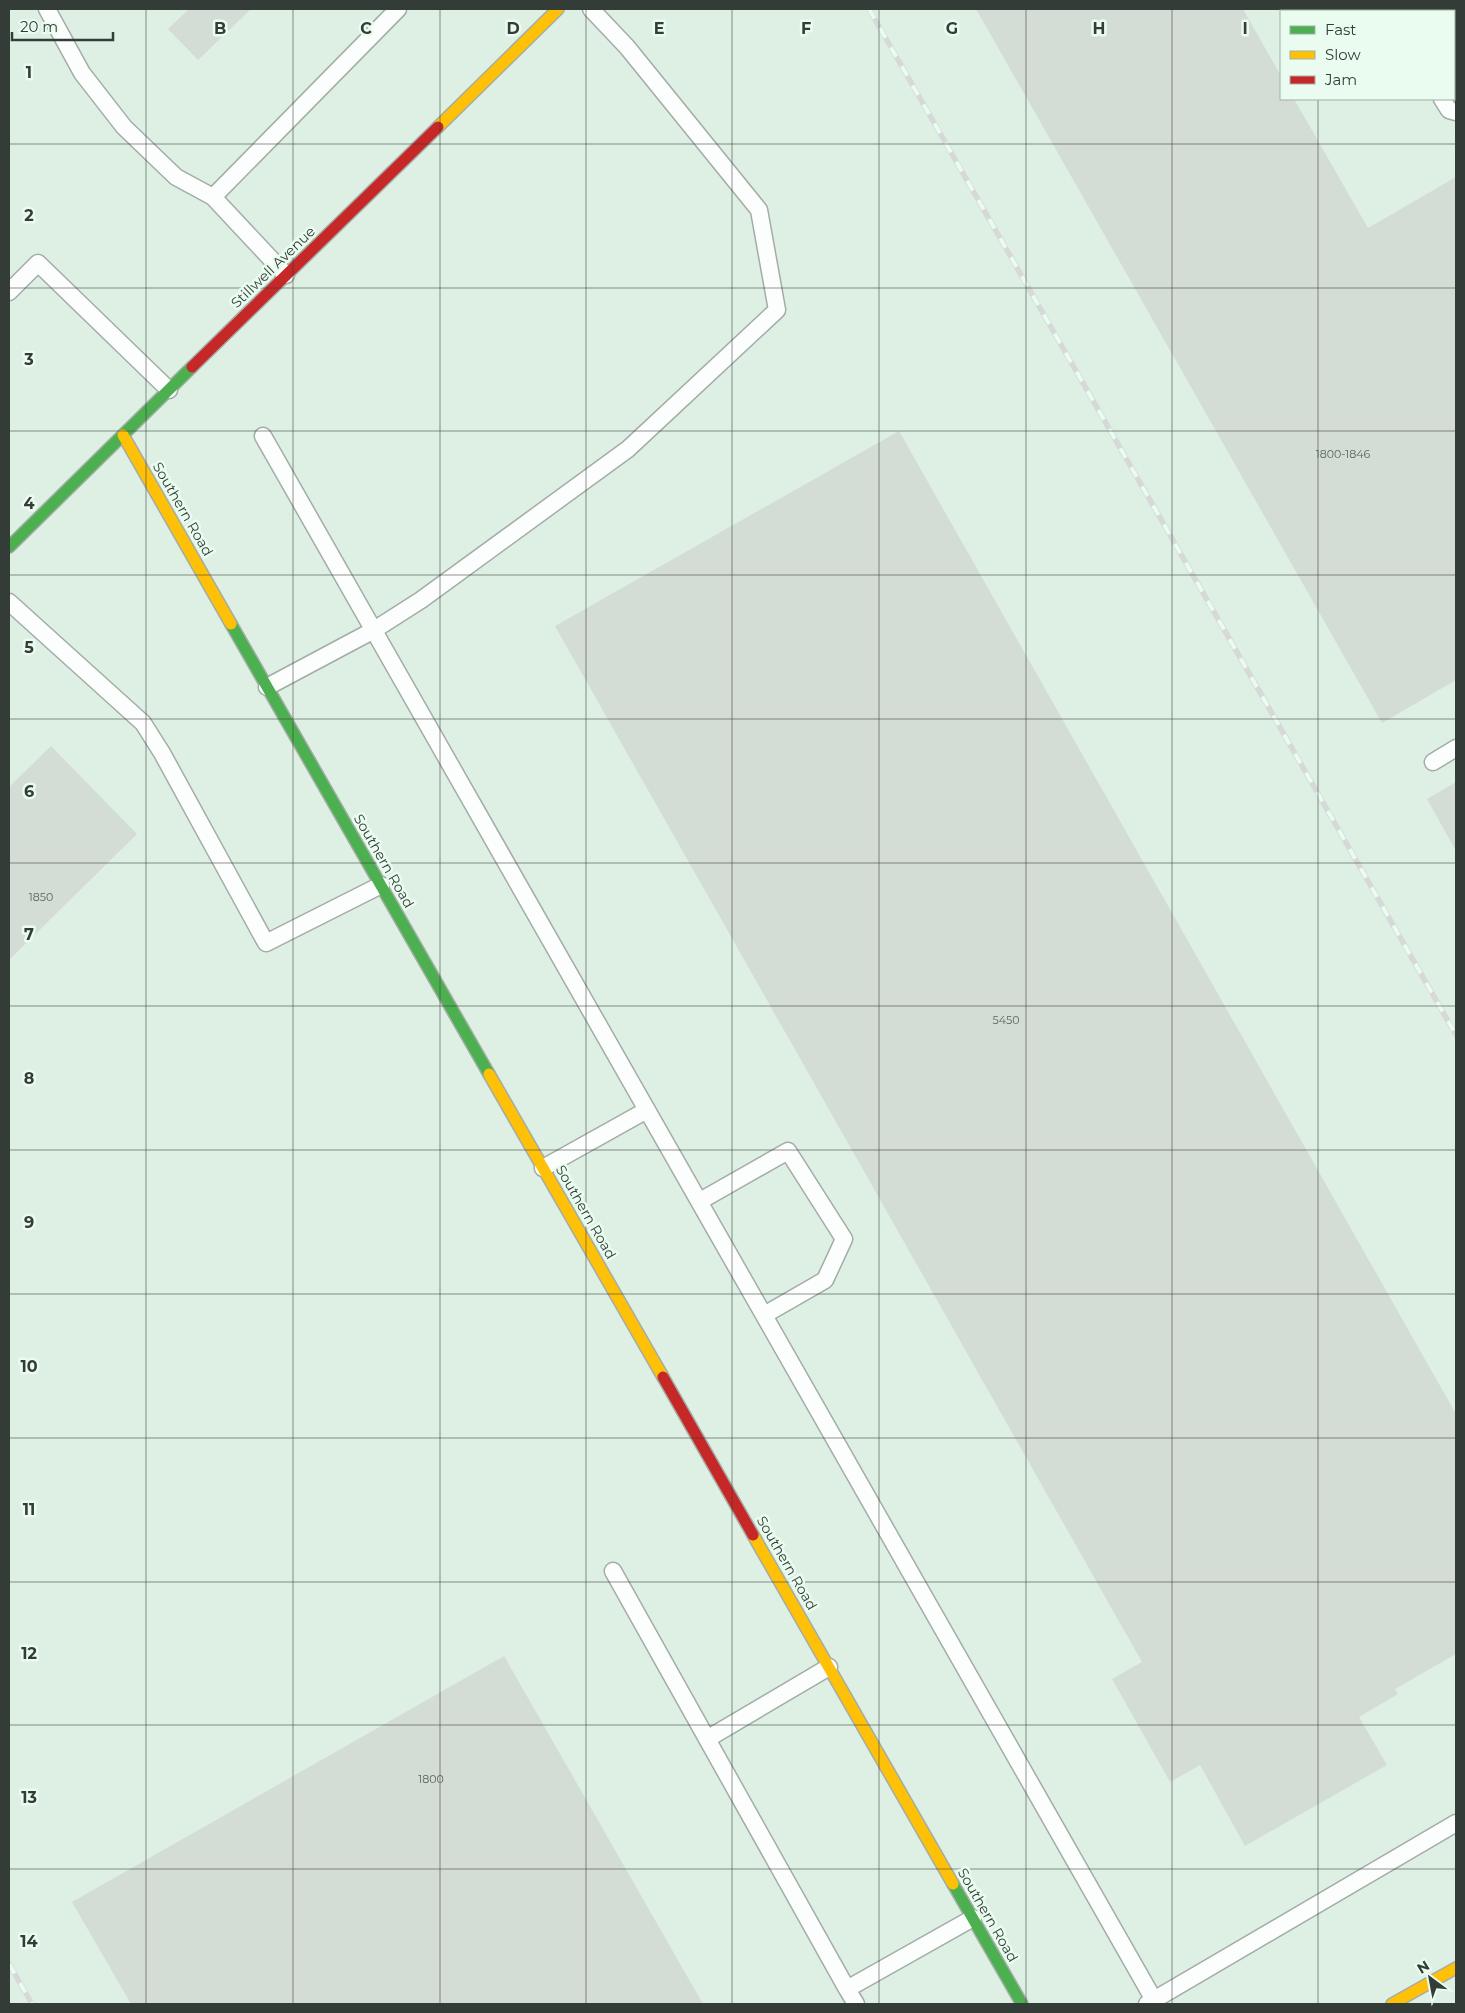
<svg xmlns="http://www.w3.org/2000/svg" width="1465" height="2013" font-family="Montserrat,sans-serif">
	<rect width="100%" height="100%" fill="#edf8f0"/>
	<path fill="#ddf0e3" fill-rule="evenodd" d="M9 9H1456V2004H9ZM1281 11H1454V99H1281Z"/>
	<path fill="#d4dcd6" d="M189 9H251L198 60 168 29Z
		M976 9H1243L1281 76V99H1294L1368 228 1456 177V680L1382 723Z
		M899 431 1456 1414V1654L1395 1689 1398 1694 1359 1717 1387 1765 1245 1846 1200 1765 1170 1782 1112 1679 1142 1662 555 626Z
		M51 746 137 834 9 960V787Z
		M1456 782V851L1427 799Z
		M504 1656 703 2004H131L72 1902Z"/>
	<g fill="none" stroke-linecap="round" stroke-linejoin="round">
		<defs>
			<path id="lane" d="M47 9 82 73 124 127 176 177 213 197
				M1388 9 1389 11
				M1442 99 1449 110 1456 112
				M286 275 213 197 398 9
				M9 292 38 263 169 390
				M263 436 1154 2000
				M9 602 143 723 162 753 266 943 381 885
				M267 687 374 630 421 600 628 449 777 310 759 210 627 47 591 9
				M1433 762 1456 748
				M543 1168 647 1110
				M700 1201 788 1151 844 1239 825 1280 764 1315
				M613 1571 847 1989
				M707 1739 829 1667
				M856 2004 847 1989 973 1918
				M1147 2004 1456 1823"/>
			<path id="fast" d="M9 547 192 367
				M231 624 489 1074
				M953 1884 1022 2004"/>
			<path id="slow" d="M438 127 558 9
				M123 435 231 624
				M489 1074 663 1377
				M753 1535 953 1884
				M1392 2004 1456 1968"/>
			<path id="jam" d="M192 367 438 127
				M663 1377 753 1535"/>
		</defs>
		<use href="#lane" stroke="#a4aca7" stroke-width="19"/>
		<use href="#fast" stroke="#a4aca7" stroke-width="14"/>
		<use href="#slow" stroke="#a4aca7" stroke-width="14"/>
		<use href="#jam" stroke="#a4aca7" stroke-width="14"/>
		<use href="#lane" stroke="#fcfefd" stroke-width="16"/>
		<use href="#fast" stroke="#4caf50" stroke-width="11"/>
		<use href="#slow" stroke="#ffc107" stroke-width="11"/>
		<use href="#jam" stroke="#c62828" stroke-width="11"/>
		<defs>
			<path id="rail" d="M869 9 1456 1035
				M9 1964 32 2004"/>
		</defs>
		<use href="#rail" stroke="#d6d9d7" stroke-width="5.5"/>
		<use href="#rail" stroke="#e9fcef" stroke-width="4" stroke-dasharray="11" stroke-linecap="butt"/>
	</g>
	<path fill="none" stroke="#343c37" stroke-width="1" stroke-opacity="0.55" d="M146 9V2004M293 9V2004M440 9V2004M586 9V2004M732 9V2004M879 9V2004M1026 9V2004M1172 9V2004M1318 9V11M1318 99V2004M9 144H1456M9 288H1456M9 431H1456M9 575H1456M9 719H1456M9 863H1456M9 1006H1456M9 1150H1456M9 1294H1456M9 1438H1456M9 1582H1456M9 1725H1456M9 1869H1456"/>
	<g text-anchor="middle" stroke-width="5" stroke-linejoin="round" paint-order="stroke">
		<g font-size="11" fill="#5c645f">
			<text x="1343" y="458">1800-1846</text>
			<text x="41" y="901">1850</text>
			<text x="1006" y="1024">5450</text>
			<text x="431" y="1783">1800</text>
		</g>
		<g font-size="14" fill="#343c37" stroke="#e9fcef">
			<text transform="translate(273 267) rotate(-44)" y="5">Stillwell Avenue</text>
			<text transform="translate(183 509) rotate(60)" y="5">Southern Road</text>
			<text transform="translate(384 861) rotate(60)" y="5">Southern Road</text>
			<text transform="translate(586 1212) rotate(60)" y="5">Southern Road</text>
			<text transform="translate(787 1563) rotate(60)" y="5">Southern Road</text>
			<text transform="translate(988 1915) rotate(60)" y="5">Southern Road</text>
		</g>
	</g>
	<g font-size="16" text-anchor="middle" font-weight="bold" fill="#343c37" stroke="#e9fcef" stroke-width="5" stroke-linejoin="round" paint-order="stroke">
		<text x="220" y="34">B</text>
		<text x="366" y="34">C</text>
		<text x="513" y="34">D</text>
		<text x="659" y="34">E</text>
		<text x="806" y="34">F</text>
		<text x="952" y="34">G</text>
		<text x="1099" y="34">H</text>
		<text x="1245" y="34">I</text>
		<text x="29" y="78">1</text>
		<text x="29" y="221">2</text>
		<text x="29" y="365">3</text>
		<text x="29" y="509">4</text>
		<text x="29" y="653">5</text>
		<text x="29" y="797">6</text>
		<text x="29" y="940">7</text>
		<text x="29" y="1084">8</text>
		<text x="29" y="1228">9</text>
		<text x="29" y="1372">10</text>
		<text x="29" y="1515">11</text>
		<text x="29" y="1659">12</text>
		<text x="29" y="1803">13</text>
		<text x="29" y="1947">14</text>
	</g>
	<rect width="1465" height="2013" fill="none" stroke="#343c37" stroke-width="20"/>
	<rect x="1280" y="10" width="175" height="90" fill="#e9fcef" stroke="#a1afa5"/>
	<rect x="1290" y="26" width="25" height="8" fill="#4caf50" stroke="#a1afa5"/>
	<text x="1325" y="35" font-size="15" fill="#343c37">Fast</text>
	<rect x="1290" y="51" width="25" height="8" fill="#ffc107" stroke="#a1afa5"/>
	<text x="1325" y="60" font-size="15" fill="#343c37">Slow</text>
	<rect x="1290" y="76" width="25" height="8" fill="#c62828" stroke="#a1afa5"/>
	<text x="1325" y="85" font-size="15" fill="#343c37">Jam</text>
	<g transform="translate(1430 1978) rotate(328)" stroke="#e9fcef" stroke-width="4" paint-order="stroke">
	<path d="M0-4L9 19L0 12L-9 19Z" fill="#343c37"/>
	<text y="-8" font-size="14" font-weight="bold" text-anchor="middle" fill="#343c37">N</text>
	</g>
	<path d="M12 32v8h101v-8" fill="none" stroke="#343c37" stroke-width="2.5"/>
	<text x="20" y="32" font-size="15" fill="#343c37" stroke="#e9fcef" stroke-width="4" paint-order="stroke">20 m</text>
</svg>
